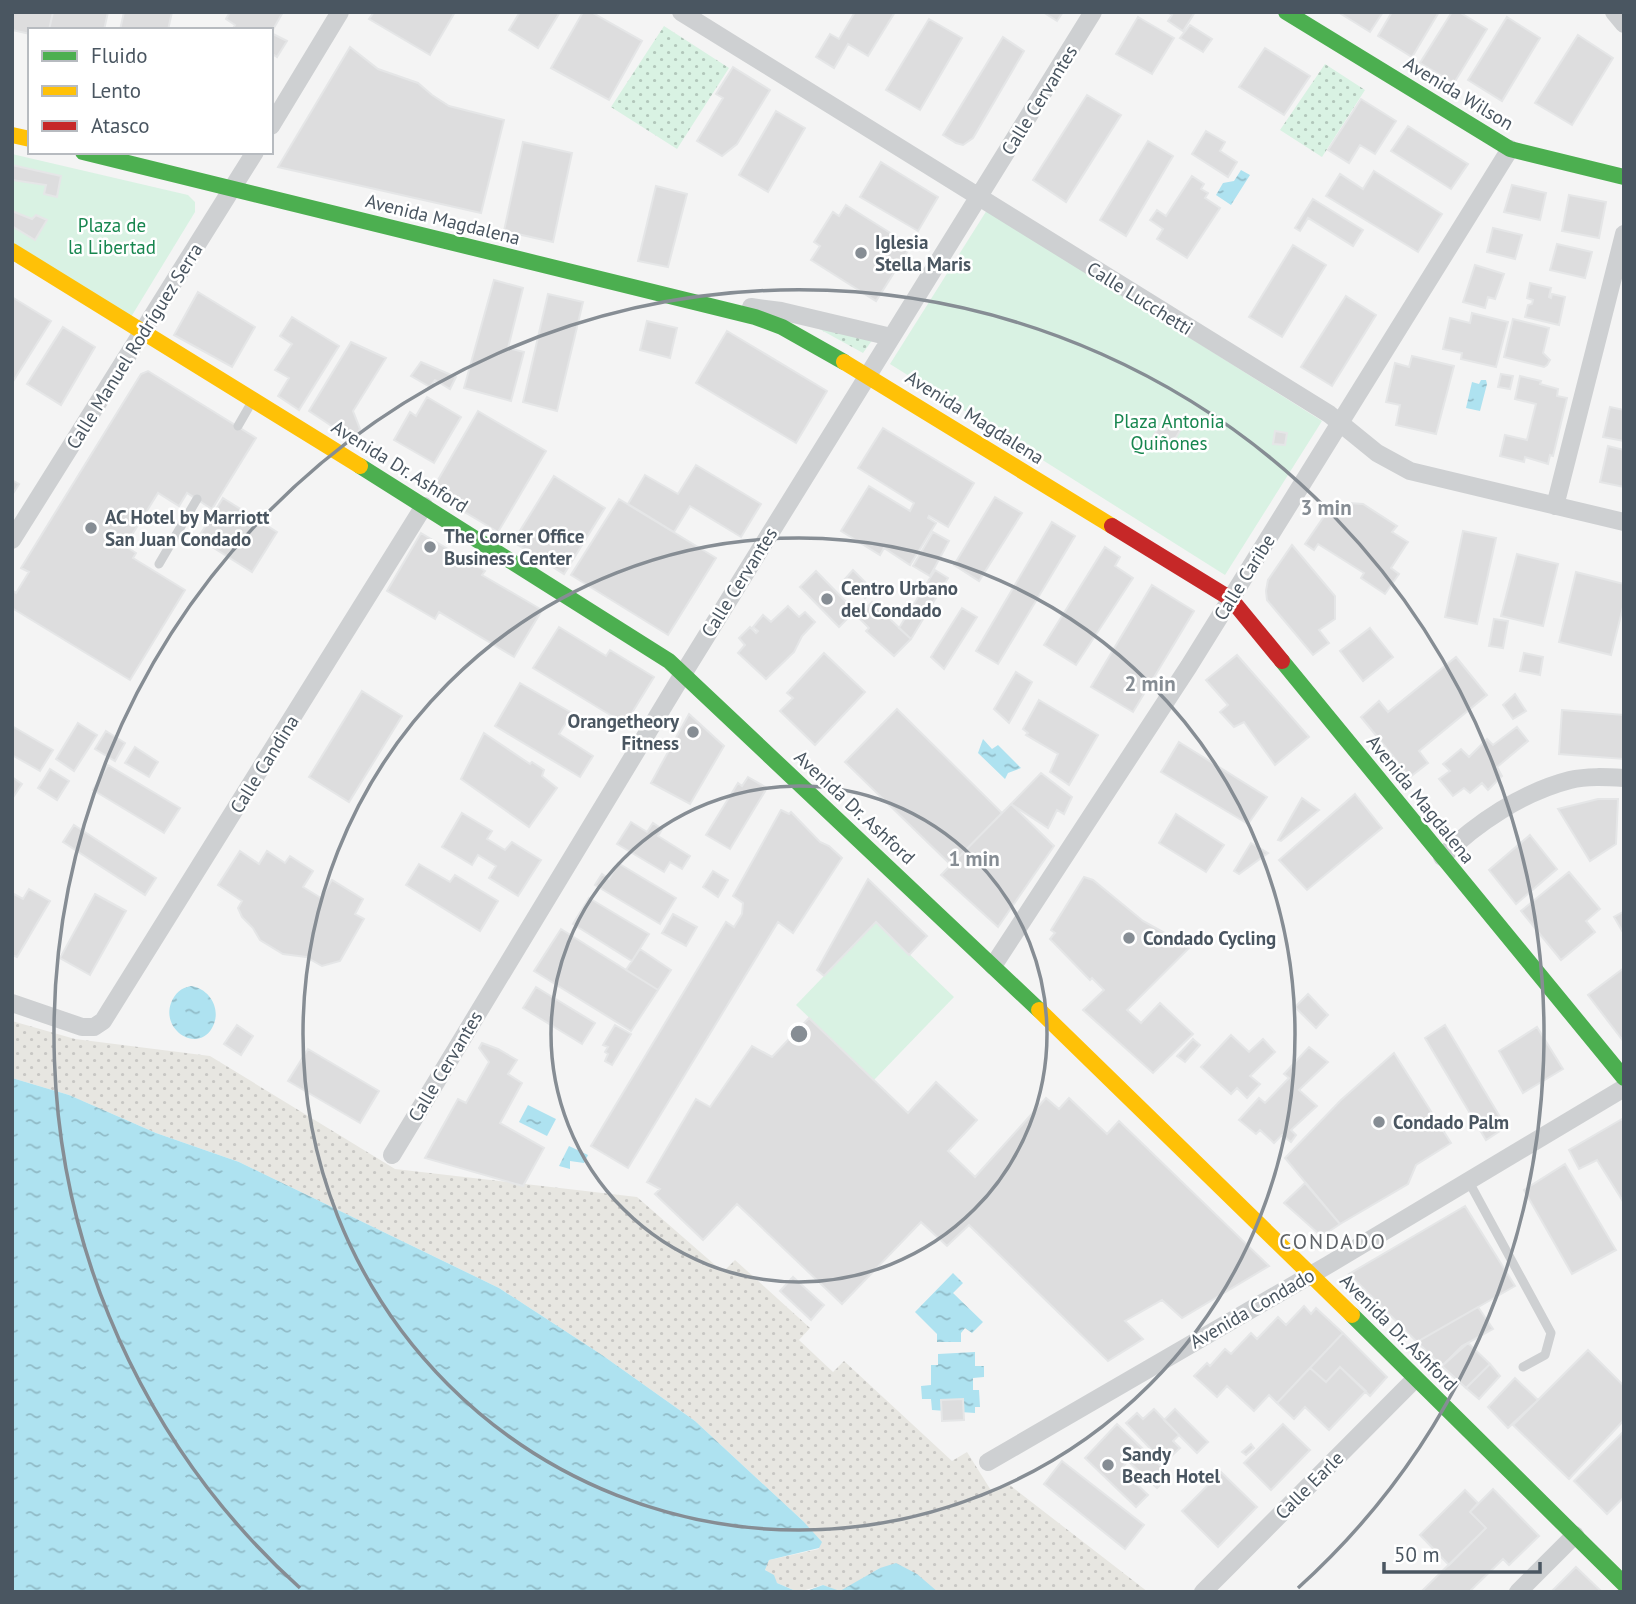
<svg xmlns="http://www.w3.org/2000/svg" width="1636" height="1604" font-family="'PT Sans',sans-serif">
	<defs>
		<pattern id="grass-dots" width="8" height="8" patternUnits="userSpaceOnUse" patternTransform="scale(1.75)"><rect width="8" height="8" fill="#d9f2e3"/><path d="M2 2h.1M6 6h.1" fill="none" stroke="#b2c7bb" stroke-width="1.8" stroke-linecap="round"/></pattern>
		<pattern id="sand-dots" width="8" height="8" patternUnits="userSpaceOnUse" patternTransform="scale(1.75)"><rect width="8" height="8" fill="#e7e6e1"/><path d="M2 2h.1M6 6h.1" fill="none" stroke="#c8c7c4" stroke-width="1.8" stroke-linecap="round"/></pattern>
		<pattern id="water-ripples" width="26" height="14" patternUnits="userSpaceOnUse" patternTransform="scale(1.75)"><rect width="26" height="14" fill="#aee2f0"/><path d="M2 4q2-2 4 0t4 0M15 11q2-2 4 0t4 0" fill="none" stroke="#90bac6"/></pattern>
	</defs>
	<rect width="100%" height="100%" fill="#f4f4f4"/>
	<path fill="url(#grass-dots)" d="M664 26 729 68 677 149 611 107Z
		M1325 64 1365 90 1322 157 1280 130Z
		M803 320 873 339 863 353Z"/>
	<path fill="url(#sand-dots)" d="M12 1021 75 1039 210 1056 395 1169 637 1197 723 1272 735 1260 810 1328 799 1340 833 1372 844 1361 952 1461 967 1452 992 1492 1007 1483 1148 1592H938L880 1568 840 1592 823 1585 798 1592 777 1583 765 1569 769 1560 819 1549 803 1521 695 1421 602 1355 499 1288 239 1162 156 1133 69 1095 12 1078Z"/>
	<path fill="#d9f2e3" d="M12 154 188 195 195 202V212L131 317 12 242Z
		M987 210 1322 421 1225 575 890 364Z
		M876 922 954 997 874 1080 796 1005Z"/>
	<path fill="url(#water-ripples)" d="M1241 170 1250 175 1231 205 1216 195 1223 183 1234 181Z
		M1481 380H1486L1487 384 1480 411 1466 408 1472 382 1479 384Z
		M983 739 992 749 998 745 1021 768 1008 773 1005 779 978 753Z
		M191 986C211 989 222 1011 212 1028 198 1053 161 1031 171 1003 175 993 181 988 191 986Z
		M12 1078 69 1095 156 1133 239 1162 499 1288 602 1355 695 1421 803 1521 822 1542 819 1548 769 1560 765 1570 774 1575 777 1583 798 1592H12Z
		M528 1105 556 1119 547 1136 519 1122Z
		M569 1146 588 1155 584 1163 570 1161V1169L559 1166Z
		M953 1273 963 1283 953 1293 983 1322 972 1333 965 1328 961 1333V1342H937V1334L915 1312Z
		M975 1352V1366H984V1377L973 1378V1390H979L980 1407H975V1413L932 1410 931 1399H922L921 1386 931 1385V1365H938V1354Z
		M896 1563 917 1574 938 1592H804L823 1585 840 1591 880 1568Z"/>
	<path fill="#ddddde" stroke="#e5e6e7" stroke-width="2" d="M12 12H53L49 30H30V34L12 30Z
		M53 12H108L104 30H49Z
		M124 12H172L168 30H120Z
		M230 12H283L271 33 287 41 277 57 271 53V30H232L235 25 226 19Z
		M374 12H455L430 55 369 19Z
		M520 12H560L538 48 509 30Z
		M583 12H591L642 41 609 100 551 68Z
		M855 12H895L868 56 848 44 834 68 816 57 830 34 839 39Z
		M1043 12H1063L1057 21Z
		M1167 12H1195L1183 31 1168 21 1172 15Z
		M1338 12H1383L1370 32Z
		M1392 12H1439L1412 57 1378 36Z
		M1452 12H1459L1487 29 1454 83 1420 63Z
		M1138 17 1174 38 1152 74 1116 54Z
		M1507 17 1540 38 1502 101 1468 80Z
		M929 19 962 38 920 110 886 90Z
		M1190 25 1212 39 1203 52 1180 38Z
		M1578 35 1613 58 1572 125 1535 103Z
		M1003 37 1024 51 973 138 963 145 956 143 943 135Z
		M350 47 378 69 418 83 432 95 449 106 504 120 481 213 278 167Z
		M1265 48 1310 76 1284 115 1239 87Z
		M733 67 770 90 737 144 722 156 697 141 723 98 716 94Z
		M1087 95 1121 115 1066 202 1033 180Z
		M1361 99 1396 121 1375 154 1360 145 1349 163 1328 150Z
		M776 111 805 128 768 192 739 175Z
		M1408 126 1468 164 1451 189 1391 151Z
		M1206 131 1225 142 1220 151 1237 162 1228 177 1192 154Z
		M1148 141 1173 156 1126 236 1100 220Z
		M523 142 572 153 553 242 504 231Z
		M881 162 938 197 918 231 860 197Z
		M12 165 61 176 57 197 44 194 46 185 12 180Z
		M1374 171 1442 214 1418 252 1326 196 1340 174 1363 189Z
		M1192 176 1204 184 1201 189 1208 193 1205 198 1220 208 1187 258 1157 239 1163 229 1150 220 1157 210 1166 216Z
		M1512 185 1546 193 1540 220 1504 212Z
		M656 186 687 194 668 267 638 261Z
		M1569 195 1606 202 1599 238 1562 231Z
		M1313 199 1363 230 1353 246 1308 218 1300 231 1295 228Z
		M846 205 911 246 876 301 811 260 820 246 814 242 833 212 839 216Z
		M12 211 32 219 36 215 47 220 35 240 12 226Z
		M1493 228 1522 235 1515 259 1487 252Z
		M1557 244 1592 252 1585 278 1550 270Z
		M1293 245 1326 265 1282 337 1249 317Z
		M1475 265 1504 274 1495 299 1488 297 1485 308 1463 302Z
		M494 280 523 288 508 348 524 352 511 401 464 388Z
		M1530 283 1551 288 1549 297 1551 298 1552 294 1565 297 1559 325 1525 317 1528 305 1532 304 1533 300 1527 298Z
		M198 292 255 327 232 367 174 335Z
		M548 294 583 302 557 411 523 402Z
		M1346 296 1376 315 1332 386 1301 367Z
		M12 297 51 321 12 383Z
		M1472 313 1508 322 1496 367 1461 359 1462 353 1443 349 1450 318 1470 323Z
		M292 317 339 346 299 410 278 396 289 378 275 370 292 344 280 336Z
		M1513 319 1549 328 1543 353 1550 360 1547 365 1544 367 1504 357Z
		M647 321 677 328 670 358 640 350Z
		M63 327 95 347 61 405 27 384Z
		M727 331 827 391 796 443 696 383Z
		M351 342 386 358 353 411 360 429 353 440 309 411Z
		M1412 356 1454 366 1436 434 1396 425 1400 405 1386 402 1395 363 1409 367Z
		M421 362 456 377 450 389 435 380 430 387 411 376Z
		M148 371 256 438 212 509 187 493 179 506 158 493 125 546 136 553 133 558 185 590 130 680 12 608V590L16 593 29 572 21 568 141 374Z
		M1501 374 1513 376 1510 389 1498 387Z
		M1520 376 1541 381 1540 384 1558 389 1557 396 1567 398 1553 456 1550 455 1548 464 1525 457 1524 462 1500 456 1505 435 1527 440 1536 404 1515 399Z
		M935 393 954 406 950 411 932 399Z
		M427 397 461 417 434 463 394 440 410 412 416 416Z
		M1610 407 1624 410V441L1603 437Z
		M478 411 546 451 498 532 431 492Z
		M1167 414 1184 424 1169 449 1152 438Z
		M883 428 974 483 948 527 929 516 928 518 936 523 910 565 884 548 880 555 841 531 869 486 910 511 914 503 858 468Z
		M1275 431 1287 433 1285 445 1273 444Z
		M1608 446 1624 450V487L1600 482Z
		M696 465 761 504 741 537 690 506 674 532 628 504 645 475 678 494Z
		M554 476 605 508 564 574 513 542Z
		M12 480 19 484 12 495Z
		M995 497 1022 513 979 581 954 565Z
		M223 498 277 532 252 572 198 538Z
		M619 499 716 558 668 635 571 575Z
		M1334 502 1363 504 1397 526 1392 532 1408 542 1391 568 1399 574 1385 594 1361 578 1364 573 1318 544 1314 550 1305 544Z
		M1052 522 1075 536 998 664 976 651Z
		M1463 531 1496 538 1477 624 1445 617Z
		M933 532 949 541 930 576 913 566Z
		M421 533 485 571 482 575 542 610 514 657 439 612 435 619 387 591Z
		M1292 545 1335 596V619L1319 630 1329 643 1313 655 1267 600 1266 591 1268 580Z
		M1105 547 1120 557 1115 566 1133 578 1076 665 1044 645Z
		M1517 554 1558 564 1543 626 1501 616Z
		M853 570 873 590 865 598 845 579Z
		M935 570 948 578 911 639 899 628Z
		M816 571 855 611 839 627 800 587Z
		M1576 572 1624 584V603L1611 655 1559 642Z
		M1152 585 1194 611 1133 712 1091 687Z
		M872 602 911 639 894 656 866 631 869 628 858 617Z
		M788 606 799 617 805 612 815 622 802 636 794 652 766 679 738 653 745 645 739 638 750 627 756 633 758 631 753 627 763 615 771 622Z
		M962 608 977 617 944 669 931 657Z
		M1494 619 1508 621 1503 648 1489 646Z
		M559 627 606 656 610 650 654 677 625 724 533 668Z
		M1370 628 1393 657 1363 681 1340 651Z
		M824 653 865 692 815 745 780 711 793 698 787 693Z
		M1524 653 1543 657 1540 675 1520 671Z
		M1237 655 1309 737 1275 765 1244 722 1234 727 1220 712 1228 705 1206 680Z
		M1456 657 1487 695 1419 751 1428 763 1410 777 1361 717 1379 701 1388 712Z
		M1016 672 1032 682 1009 723 994 709Z
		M520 683 572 713 559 734 593 756 580 777 495 726Z
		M362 691 402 716 349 802 309 777Z
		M1515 694 1526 711 1513 719 1503 705Z
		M1039 700 1098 735 1069 785 1050 772 1058 754 1026 735 1028 733 1023 729Z
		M897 709 1002 813 951 865 845 762Z
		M1562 710 1624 715V759L1559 754Z
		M689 714 724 746 690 804 651 783Z
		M78 723 97 735 74 771 56 759Z
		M12 726 53 750 40 771 12 755Z
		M1517 727 1528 741 1497 767 1502 776 1488 790 1482 783 1470 793 1464 788 1453 796 1439 779 1450 771 1443 764 1461 749 1469 757 1487 739 1493 745Z
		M106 731 125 743 115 761 95 749Z
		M484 733 530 764 532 762 544 770 542 776 557 788 529 827 461 779Z
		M1179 742 1267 797 1248 824 1161 772Z
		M135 747 158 762 149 777 125 763Z
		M108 765 180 808 164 833 93 790Z
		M50 769 69 781 57 800 38 788Z
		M1041 773 1072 797 1064 814 1057 810 1048 828 1011 804Z
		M12 777 22 784 12 799Z
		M748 777 767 788 730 849 706 835 738 783 742 786Z
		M1355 794 1382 828 1307 890 1279 860Z
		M1302 798 1319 810 1281 841 1278 840Z
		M1598 799H1618L1616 844 1590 861 1558 809Z
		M1011 804 1054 846 998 927 941 875Z
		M781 810 789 814 791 812 820 842 829 846 842 858 793 933 778 922 628 1168 591 1146 726 922 734 927 742 914 743 903 733 896Z
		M462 813 492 831 487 839 505 850 512 842 541 860 518 896 489 878 496 866 478 855 472 865 442 847Z
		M1176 814 1224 845 1206 872 1159 843Z
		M631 822 647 832 653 823 662 829 658 836 690 856 682 869 670 862 664 872 617 844Z
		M74 825 156 878 145 895 63 842Z
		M1530 835 1557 869 1516 904 1489 870Z
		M1251 843 1268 853 1239 874 1234 871Z
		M240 851 259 864 267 851 285 863 290 856 313 871 303 887 321 898 332 880 363 899 355 914 364 919 340 961 322 966 306 957 283 954 260 940 253 928 242 917 238 908 242 901 218 885Z
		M618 863 676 898 660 924 595 885 602 874 609 879Z
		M419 864 450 882 455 875 498 901 480 931 406 885Z
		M713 871 728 880 718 897 703 887Z
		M1569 872 1600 909 1586 921 1595 932 1561 960 1521 911Z
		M1084 877 1093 880 1143 921 1190 947 1127 1010 1141 1023 1160 1003 1193 1034 1153 1073 1083 1010 1104 990 1092 978 1090 980 1050 939 1055 933 1051 930Z
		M868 879 927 936 909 955 876 922 824 976 817 970Z
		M29 889 50 901 17 957 12 955V893L23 899Z
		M95 894 126 911 90 975 60 958Z
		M589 898 649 934 632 961 573 924Z
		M1623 912 1624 913V934L1614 917Z
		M673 914 697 927 686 946 662 933Z
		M561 929 658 990 631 1031 534 971Z
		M640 949 671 970 658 990 626 970Z
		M1624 968V1042L1588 995Z
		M536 987 595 1023 582 1044 523 1008Z
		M1308 994 1328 1015 1316 1028 1295 1007Z
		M809 1018 908 1113 936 1082 977 1120 948 1151 975 1177 1046 1098 1059 1109 1069 1098 1107 1134 1119 1121 1269 1266 1182 1318 1162 1300 1125 1321 1143 1339 1108 1361 969 1225 947 1246 921 1222 842 1304 737 1204 703 1240 655 1194 660 1189 647 1182 696 1099 710 1107 752 1046 772 1057Z
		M237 1025 253 1036 241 1055 224 1044Z
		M615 1025 631 1034 612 1065 605 1061 608 1054 605 1052 608 1047 603 1045Z
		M1445 1025 1506 1127 1486 1140 1425 1038Z
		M1537 1027 1563 1069 1523 1093 1499 1051Z
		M1231 1035 1249 1052 1263 1039 1275 1052 1250 1076 1260 1084 1247 1098 1237 1088 1231 1094 1201 1067Z
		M1193 1039 1200 1045 1185 1062 1177 1056Z
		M482 1043 498 1049 517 1060 508 1074 522 1083 500 1123 544 1148 523 1186 425 1158 458 1099 466 1103 489 1062 479 1048Z
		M1309 1047 1328 1062 1299 1090 1317 1106 1291 1130 1296 1135 1291 1142 1282 1135 1274 1143 1260 1130 1256 1134 1239 1120 1259 1098 1265 1103 1289 1078 1284 1074Z
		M308 1049 379 1091 360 1123 288 1081Z
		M1394 1053 1451 1143 1416 1165 1408 1184 1340 1224 1285 1158 1341 1100Z
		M1622 1119 1624 1122V1203L1597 1160 1579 1169 1569 1150Z
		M1565 1164 1616 1250 1572 1274 1524 1190Z
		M1305 1183 1340 1224 1328 1232 1319 1234 1284 1203Z
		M1465 1206 1515 1286 1417 1342 1349 1274Z
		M793 1277 824 1305 811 1320 780 1291Z
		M1304 1306 1311 1314 1316 1308 1343 1333 1277 1403 1269 1395 1254 1411 1227 1386 1217 1397 1194 1376 1207 1363 1210 1366 1225 1349 1231 1354 1251 1333 1257 1339 1278 1317 1286 1325Z
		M1478 1307 1493 1329 1462 1346 1442 1366 1417 1342Z
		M1343 1333 1387 1377 1370 1396 1340 1367 1326 1382 1310 1368Z
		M1468 1343 1490 1364 1466 1388 1442 1366Z
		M1588 1350 1624 1386V1420L1569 1479 1513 1425Z
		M1490 1364 1500 1376 1479 1399 1466 1388Z
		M1340 1367 1366 1391 1329 1430 1305 1407 1294 1419 1277 1403 1310 1368 1326 1382Z
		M1515 1378 1538 1400 1508 1428 1488 1407Z
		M963 1399 964 1420 942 1421 941 1400Z
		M1154 1409 1179 1435 1173 1441 1180 1448 1164 1463 1126 1423 1137 1413 1143 1419Z
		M1175 1409 1208 1442 1197 1453 1164 1420Z
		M1117 1424 1170 1475 1157 1488 1128 1461 1121 1469 1148 1495 1136 1507 1085 1458Z
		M1283 1424 1310 1450 1271 1490 1244 1463Z
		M1624 1431V1497L1607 1514 1574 1481Z
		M1251 1444 1254 1448 1246 1455 1242 1452Z
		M1062 1461 1144 1525 1125 1549 1044 1484Z
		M1221 1472 1257 1507 1218 1547 1182 1511Z
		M1493 1489 1539 1536 1509 1565 1503 1559 1469 1592H1421L1486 1528 1470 1512Z
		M1465 1490 1478 1503 1470 1512 1486 1528 1449 1565 1420 1535Z
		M1576 1567 1602 1592H1551Z"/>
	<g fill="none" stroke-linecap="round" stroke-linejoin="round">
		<path stroke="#ced0d2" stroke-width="9" d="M238 426 253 400
			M159 564 197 499
			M1469 1182 1551 1333 1545 1355 1523 1367"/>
		<path stroke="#ced0d2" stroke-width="18" d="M681 12 1329 414 1377 453 1410 471 1624 522
			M1614 12 1624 24
			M271 126 340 12
			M751 307 781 311 891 337
			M1555 506 1624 234
			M12 540 255 152
			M1442 857C1476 823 1523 792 1570 780 1587 776 1606 777 1624 778
			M993 966 1189 666 1510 149
			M12 1003 82 1027H94L103 1021 424 506
			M392 1155 683 674 1093 12
			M988 1462 1328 1265 1624 1088
			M1203 1592 1415 1379
			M1518 1592 1575 1535"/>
		<path stroke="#4caf50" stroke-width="16" d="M1286 12 1510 149 1624 177
			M83 152 755 317 782 327 844 362
			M360 466 669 661 1039 1010
			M1282 661 1624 1078
			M1352 1315 1624 1584"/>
		<path stroke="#ffc107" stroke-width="16" d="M12 135 30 139
			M12 251 360 466
			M844 362 1112 526
			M1039 1010 1352 1315"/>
		<path stroke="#c62828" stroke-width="16" d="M1112 526 1231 599 1282 661"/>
	</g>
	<g fill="none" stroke="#868d94" stroke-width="3.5">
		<circle cx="799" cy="1034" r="248"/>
		<circle cx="799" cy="1034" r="496"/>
		<path d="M300 1588A745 745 0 1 1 1298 1588"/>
	</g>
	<g fill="#868d94" stroke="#fff" stroke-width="2.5">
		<circle cx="861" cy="253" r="7"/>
		<circle cx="91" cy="528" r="7"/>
		<circle cx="430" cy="547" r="7"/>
		<circle cx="827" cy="599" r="7"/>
		<circle cx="693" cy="732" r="7"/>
		<circle cx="1129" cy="938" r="7"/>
		<circle cx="1379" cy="1122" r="7"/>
		<circle cx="1108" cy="1465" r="7"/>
	</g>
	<g text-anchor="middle" stroke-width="5" stroke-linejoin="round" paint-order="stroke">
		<g font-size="19" fill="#4a5661" stroke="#fff">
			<text transform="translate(1459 93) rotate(31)" y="7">Avenida Wilson</text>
			<text transform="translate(1039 100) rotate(-58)" y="7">Calle Cervantes</text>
			<text transform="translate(443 219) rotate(14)" y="7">Avenida Magdalena</text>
			<text transform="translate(1140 298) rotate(32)" y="7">Calle Lucchetti</text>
			<text transform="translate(134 346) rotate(-58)" y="7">Calle Manuel Rodríguez Serra</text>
			<text transform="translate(975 417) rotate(32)" y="7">Avenida Magdalena</text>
			<text transform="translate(400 466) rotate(32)" y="7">Avenida Dr. Ashford</text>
			<text transform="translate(1244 577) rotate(-58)" y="7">Calle Caribe</text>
			<text transform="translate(739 582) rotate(-58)" y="7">Calle Cervantes</text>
			<text transform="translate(264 764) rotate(-58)" y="7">Calle Candina</text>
			<text transform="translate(1421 799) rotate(51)" y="7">Avenida Magdalena</text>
			<text transform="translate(855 807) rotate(43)" y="7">Avenida Dr. Ashford</text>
			<text transform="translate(445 1066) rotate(-59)" y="7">Calle Cervantes</text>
			<text transform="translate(1252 1308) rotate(-30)" y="7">Avenida Condado</text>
			<text transform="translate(1399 1332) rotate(45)" y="7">Avenida Dr. Ashford</text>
			<text transform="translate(1309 1485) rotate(-45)" y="7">Calle Earle</text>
		</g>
		<g font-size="19" fill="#17864f" stroke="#fff">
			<text x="112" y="232">Plaza de<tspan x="112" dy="22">la Libertad</tspan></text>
			<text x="1169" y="428">Plaza Antonia<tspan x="1169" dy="22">Quiñones</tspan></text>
		</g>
		<g font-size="19" font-weight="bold" fill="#4a5661" stroke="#fff" text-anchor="start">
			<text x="875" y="249">Iglesia<tspan x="875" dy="22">Stella Maris</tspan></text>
			<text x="105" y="524">AC Hotel by Marriott<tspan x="105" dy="22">San Juan Condado</tspan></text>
			<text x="444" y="543">The Corner Office<tspan x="444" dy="22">Business Center</tspan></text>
			<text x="841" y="595">Centro Urbano<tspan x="841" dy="22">del Condado</tspan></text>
			<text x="679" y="728" text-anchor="end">Orangetheory<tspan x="679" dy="22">Fitness</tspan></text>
			<text x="1143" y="945">Condado Cycling</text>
			<text x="1393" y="1129">Condado Palm</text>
			<text x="1122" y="1461">Sandy<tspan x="1122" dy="22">Beach Hotel</tspan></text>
		</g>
		<g font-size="21" letter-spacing="2" fill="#5f6368" stroke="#fff">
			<text x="1333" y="1249">CONDADO</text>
		</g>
	</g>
	<circle cx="799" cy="1034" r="10" fill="#868d94" stroke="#fff" stroke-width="3.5"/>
	<g font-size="21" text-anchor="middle" font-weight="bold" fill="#868d94" stroke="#fff" stroke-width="5" stroke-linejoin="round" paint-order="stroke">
		<text x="1326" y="515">3 min</text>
		<text x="1150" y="691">2 min</text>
		<text x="974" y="866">1 min</text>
	</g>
	<rect width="1636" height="1604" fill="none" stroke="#4a5661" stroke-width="28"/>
	<rect x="28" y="28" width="245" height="126" fill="#ffffff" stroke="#b7bbc0" stroke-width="2"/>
	<rect x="42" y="51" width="35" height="10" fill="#4caf50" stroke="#b7bbc0" stroke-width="2"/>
	<text x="91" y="63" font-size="21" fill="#4a5661">Fluido</text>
	<rect x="42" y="86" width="35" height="10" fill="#ffc107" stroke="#b7bbc0" stroke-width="2"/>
	<text x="91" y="98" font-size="21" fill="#4a5661">Lento</text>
	<rect x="42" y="121" width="35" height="10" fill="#c62828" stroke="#b7bbc0" stroke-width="2"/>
	<text x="91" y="133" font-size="21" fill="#4a5661">Atasco</text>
	<path d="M1384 1562v10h156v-10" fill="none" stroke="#4a5661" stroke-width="3.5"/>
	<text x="1394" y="1562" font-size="21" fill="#4a5661" stroke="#ffffff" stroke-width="5" paint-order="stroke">50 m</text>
</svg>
